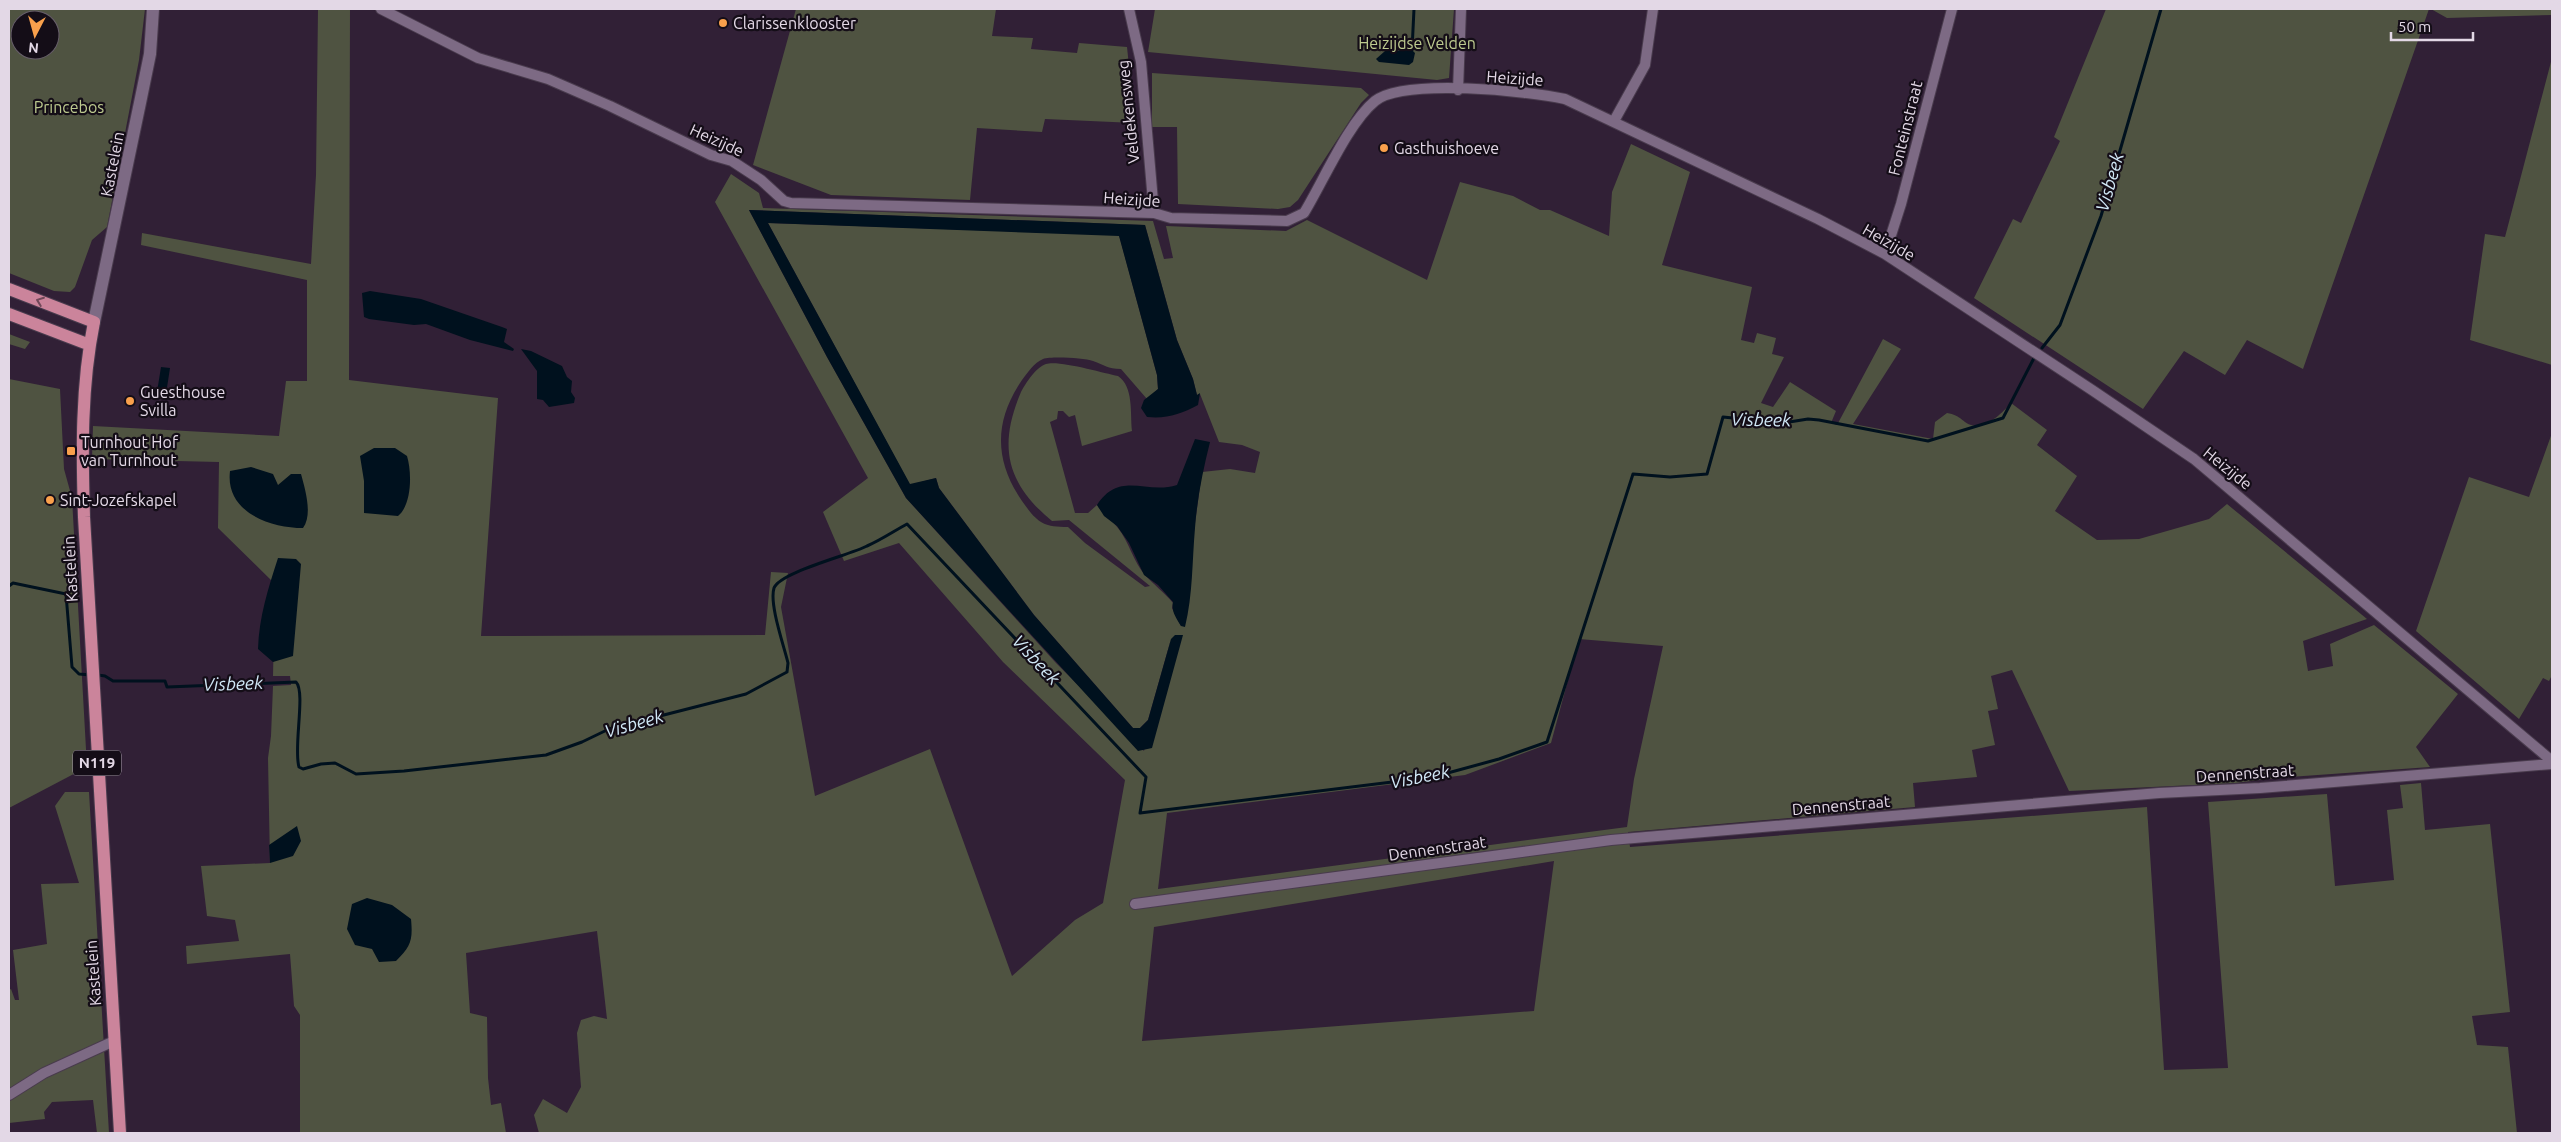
<svg xmlns="http://www.w3.org/2000/svg" width="2561" height="1142" font-family="Ubuntu,sans-serif">
	<rect width="100%" height="100%" fill="#312036"/>
	<path fill="#4f5341" fill-rule="evenodd" d="M9 9H145L139 60 107 227 92 240 75 287 70 292 54 291 9 273ZM20 20H50V50H20Z
		M318 9H350L349 380 498 398 481 636 765 635 771 572 788 573 781 607 815 796 930 749 1012 976 1075 920 1103 903 1125 780 1003 662 899 543 844 561 823 512 868 478 715 202 731 174 759 193 763 208 1153 221 1164 259 1173 258 1166 226 1286 231 1307 220 1427 280 1460 182 1513 196 1540 210H1550L1609 236 1612 192 1631 144 1690 172 1662 265 1752 287 1741 340 1754 343 1757 333 1776 338 1772 354 1784 357 1761 403 1773 407 1790 382 1836 411 1831 423 1837 425 1883 339 1901 349 1853 424 1933 439 1935 422 1947 413C1961 415 1963 423 1971 425 1987 429 2002 413 2011 403L2047 430 2037 445 2077 476 2055 511 2097 540 2139 539 2209 519 2227 504 2367 619 2303 641 2308 671 2333 666 2330 644 2374 625 2458 694 2416 747 2430 767 2276 778 2235 783 2069 791 2012 670 1991 676 1998 709 1988 711 1995 745 1972 750 1977 777 1913 783 1915 807 1628 832 1630 847 2147 807 2164 1070 2228 1068 2208 802 2327 794 2335 886 2394 880 2387 810 2403 808 2400 785 2421 783 2425 830 2490 824 2510 1012 2472 1016 2477 1045 2508 1047 2517 1133H539L534 1115 543 1099 567 1113 581 1087 577 1033 581 1020 594 1016 607 1019 597 931 466 953 470 1013 487 1017 488 1078 491 1105 501 1103 506 1133H300V1015L294 1006 290 954 187 964 186 946 239 941 235 920 207 916 201 866 270 863 268 758 271 736 273 686 291 685 290 676H273L275 584 218 528 219 462 92 459 93 426 279 436 286 381H307V280L141 245 142 233 311 264 316 175ZM749 210 1145 225 1177 340 1193 379 1197 395 1200 394 1219 442 1242 445 1260 452 1255 473 1230 469 1202 472 1181 626 1172 608 1173 603C1164 592 1154 585 1145 575 1134 563 1129 542 1118 528 1111 519 1103 515 1097 505L1088 513H1075L1050 422 1057 419 1058 411H1063L1069 417 1075 415 1082 446 1132 431C1130 413 1134 387 1118 376 1103 373 1059 360 1046 364 1036 367 1026 383 1021 392 998 446 1006 483 1052 521L1069 520 1150 586 1145 587 1085 543 1068 527C1042 527 1037 522 1022 501 994 460 994 421 1022 380 1028 372 1034 363 1043 359 1052 356 1084 358 1093 361 1105 365 1107 369 1121 369L1147 399 1158 389 1157 375 1119 235 768 223 910 485 936 478 939 488 1034 615 1133 728H1140L1148 720 1171 639 1144 751 1056 663 906 498 827 357ZM1579 639 1663 646 1634 779 1627 827 1158 889 1167 813 1465 775 1551 743ZM1554 861 1534 1011 1142 1041 1154 927Z
		M796 9H996L992 36 1033 38 1031 49 1077 53 1079 43 1127 47 1135 123 1045 119 1042 132 977 128 970 200 831 195 753 165Z
		M1155 9H1454L1449 78 1437 80 1148 52Z
		M2106 9H2429L2303 369 2247 340 2225 375 2184 351 2143 409 1974 298 2013 219 2021 223 2060 141 2054 137Z
		M2431 9H2552V15L2447 18Z
		M2552 58V365L2470 340 2485 234 2505 237Z
		M1152 73 1361 88 1369 95 1361 103 1298 200 1290 207 1278 209 1178 204 1177 127H1152Z
		M9 334 30 342 25 349 9 344Z
		M9 379 60 389 64 469 72 498 87 767 9 808Z
		M2552 433V675L2549 681 2543 678 2519 719 2416 631 2469 477 2529 497Z
		M65 792H89L109 1133H97L93 1100 52 1102 44 1112 45 1119 9 1123V990L11 989 15 1000H19L13 950 47 944 41 884 79 883 55 806Z"/>
	<path fill="#00111e" d="M1412 50 1415 53 1413 62 1409 65 1379 62 1376 59 1385 51Z
		M749 210 1145 225 1177 340 1193 379 1197 395 1200 393 1198 405C1181 414 1167 419 1147 417L1141 408 1144 400 1158 389 1157 375 1119 236 768 223 910 484 936 478 939 488 1034 615 1133 728H1140L1148 720 1171 639 1175 635H1183L1152 748 1138 751 906 498 827 357Z
		M370 291 421 299 502 327 507 329 504 342 514 349 513 351 470 340 426 324 414 325 369 319 364 317 362 293Z
		M521 349 531 351 562 366 567 377 572 381 571 392 575 398 574 403 549 407 543 400 537 399V371Z
		M161 367 170 368 166 394 157 392Z
		M1195 439 1210 442C1203 470 1197 499 1195 528 1192 562 1193 594 1185 627L1181 626C1176 618 1171 611 1173 602L1158 585 1144 575 1129 543 1117 526 1104 516 1097 505C1120 470 1146 495 1177 485Z
		M374 448H395L407 456C412 472 412 505 398 516L364 513V481L360 456Z
		M251 467 273 474 278 485 291 474H301C305 489 313 514 303 528 270 528 225 512 230 471Z
		M278 558 296 559 301 564 293 656 273 662 258 649C259 617 268 589 278 558Z
		M297 826 301 841 293 856 270 863 269 845Z
		M367 898 392 905 411 919C413 940 411 946 396 961L379 962 372 949 355 945 347 929 352 904Z"/>
	<g fill="none" stroke-linecap="round" stroke-linejoin="round">
		<path stroke="#00111e" stroke-width="3" d="M1412 50 1414 9
			M2042 348 2060 325 2101 216 2161 9
			M9 586 13 583 66 594 72 667 79 674 91 675
			M98 675 105 676 113 681H165L167 687 296 682C306 692 293 748 299 767L303 769 321 764 335 763 356 774 404 771 546 755 582 742 609 729 746 694 787 672 788 663C784 646 769 604 774 588 780 572 850 555 867 546 881 540 894 531 907 524L1146 777 1140 813 1433 777 1499 759 1547 742 1633 474 1670 477 1707 474 1723 417 1783 423 1808 419 1819 420 1928 441 2003 418 2034 358"/>
		<defs>
			<path id="street" d="M381 9 478 58 548 79 610 106 711 155 732 161 761 180 784 201 791 203 1154 213 1171 218 1287 221 1304 213C1323 182 1348 123 1375 101 1404 78 1528 91 1565 99L1818 219 1885 254 2092 390 2194 459 2552 761
				M1129 9 1141 62 1154 213
				M1458 90 1461 9
				M1614 121 1645 65 1653 9
				M1885 254 1901 204 1952 9
				M1135 904 1611 840 2159 793 2260 788 2552 764
				M9 1095 44 1073 114 1041"/>
			<path id="secondary" d="M94 322 141 98 150 54 153 9"/>
			<path id="primary" d="M9 289 94 322C81 386 82 452 84 517L120 1133
				M9 314 90 345"/>
		</defs>
		<use href="#street" stroke="#493b4d" stroke-width="12"/>
		<use href="#secondary" stroke="#493b4d" stroke-width="14"/>
		<use href="#primary" stroke="#493b4d" stroke-width="14"/>
		<use href="#street" stroke="#7d6a84" stroke-width="10"/>
		<use href="#secondary" stroke="#7d6a84" stroke-width="12"/>
		<use href="#primary" stroke="#cb849b" stroke-width="12"/>
	</g>
	<defs><path id="oneway-chevron" d="M-2-3.5L2.5 0L-2 3.5" fill="none" stroke-width="1.6" stroke-linecap="round" stroke-linejoin="round" transform="scale(1.25)"/></defs>
	<use stroke="#704859" href="#oneway-chevron" transform="translate(40 301) rotate(-159)"/>
	<g fill="#f9a04c" stroke="#140d17" stroke-width="2">
		<circle cx="723" cy="23" r="5"/>
		<circle cx="1384" cy="148" r="5"/>
		<circle cx="130" cy="401" r="5"/>
		<rect x="66" y="446" width="10" height="10" rx="2.5"/>
		<circle cx="50" cy="500" r="5"/>
	</g>
	<g text-anchor="middle" stroke-width="4.5" stroke-linejoin="round" paint-order="stroke">
		<rect fill="#140d17" stroke="#a59ba8" stroke-width="1" x="73" y="750.5" width="48" height="25" rx="4"/>
		<g font-size="15" font-weight="bold" fill="#e3d8e6">
			<text x="97" y="768">N119</text>
		</g>
		<g font-size="16" fill="#e3d8e6" stroke="#140d17" text-anchor="start">
			<text x="733" y="29">Clarissenklooster</text>
			<text x="1394" y="154">Gasthuishoeve</text>
			<text x="140" y="398">Guesthouse<tspan x="140" dy="18">Svilla</tspan></text>
			<text x="81" y="448">Turnhout Hof<tspan x="81" dy="18">van Turnhout</tspan></text>
			<text x="60" y="506">Sint-Jozefskapel</text>
		</g>
		<g font-size="16" fill="#bdca8f" stroke="#140d17">
			<text x="1417" y="49">Heizijdse Velden</text>
			<text x="69" y="113">Princebos</text>
		</g>
		<g font-size="16" fill="#e3d8e6" stroke="#140d17">
			<text transform="translate(1515 78) rotate(4)" y="6">Heizijde</text>
			<text transform="translate(1128 112) rotate(-96)" y="6">Veldekensweg</text>
			<text transform="translate(1905 128) rotate(-76)" y="6">Fonteinstraat</text>
			<text transform="translate(717 140) rotate(24)" y="6">Heizijde</text>
			<text transform="translate(112 164) rotate(-79)" y="6">Kastelein</text>
			<text transform="translate(1132 199) rotate(4)" y="6">Heizijde</text>
			<text transform="translate(1889 242) rotate(30)" y="6">Heizijde</text>
			<text transform="translate(2228 468) rotate(39)" y="6">Heizijde</text>
			<text transform="translate(70 569) rotate(-93)" y="6">Kastelein</text>
			<text transform="translate(2245 773) rotate(-4)" y="6">Dennenstraat</text>
			<text transform="translate(1841 805) rotate(-5)" y="6">Dennenstraat</text>
			<text transform="translate(1437 848) rotate(-8)" y="6">Dennenstraat</text>
			<text transform="translate(93 973) rotate(-94)" y="6">Kastelein</text>
		</g>
		<g font-size="18" font-style="italic" fill="#d1e8f7" stroke="#140d17">
			<text transform="translate(2110 182) rotate(-74)" y="6">Visbeek</text>
			<text transform="translate(1761 420) rotate(1)" y="6">Visbeek</text>
			<text transform="translate(1036 660) rotate(47)" y="6">Visbeek</text>
			<text transform="translate(233 684) rotate(-2)" y="6">Visbeek</text>
			<text transform="translate(634 724) rotate(-16)" y="6">Visbeek</text>
			<text transform="translate(1420 777) rotate(-11)" y="6">Visbeek</text>
		</g>
	</g>
	<rect width="2561" height="1142" fill="none" stroke="#e3d8e6" stroke-width="20"/>
	<g transform="translate(35 35) rotate(186)"><circle r="24" fill="#140d17" stroke="#675e6a"/>
	<path d="M0-4L9 19L0 12L-9 19Z" fill="#f9a04c"/>
	<text y="-8" font-size="14" font-weight="bold" text-anchor="middle" fill="#e3d8e6">N</text>
	</g>
	<path d="M2391 32v8h82v-8" fill="none" stroke="#e3d8e6" stroke-width="2.5"/>
	<text x="2398" y="32" font-size="15" fill="#e3d8e6" stroke="#140d17" stroke-width="4" paint-order="stroke">50 m</text>
</svg>
